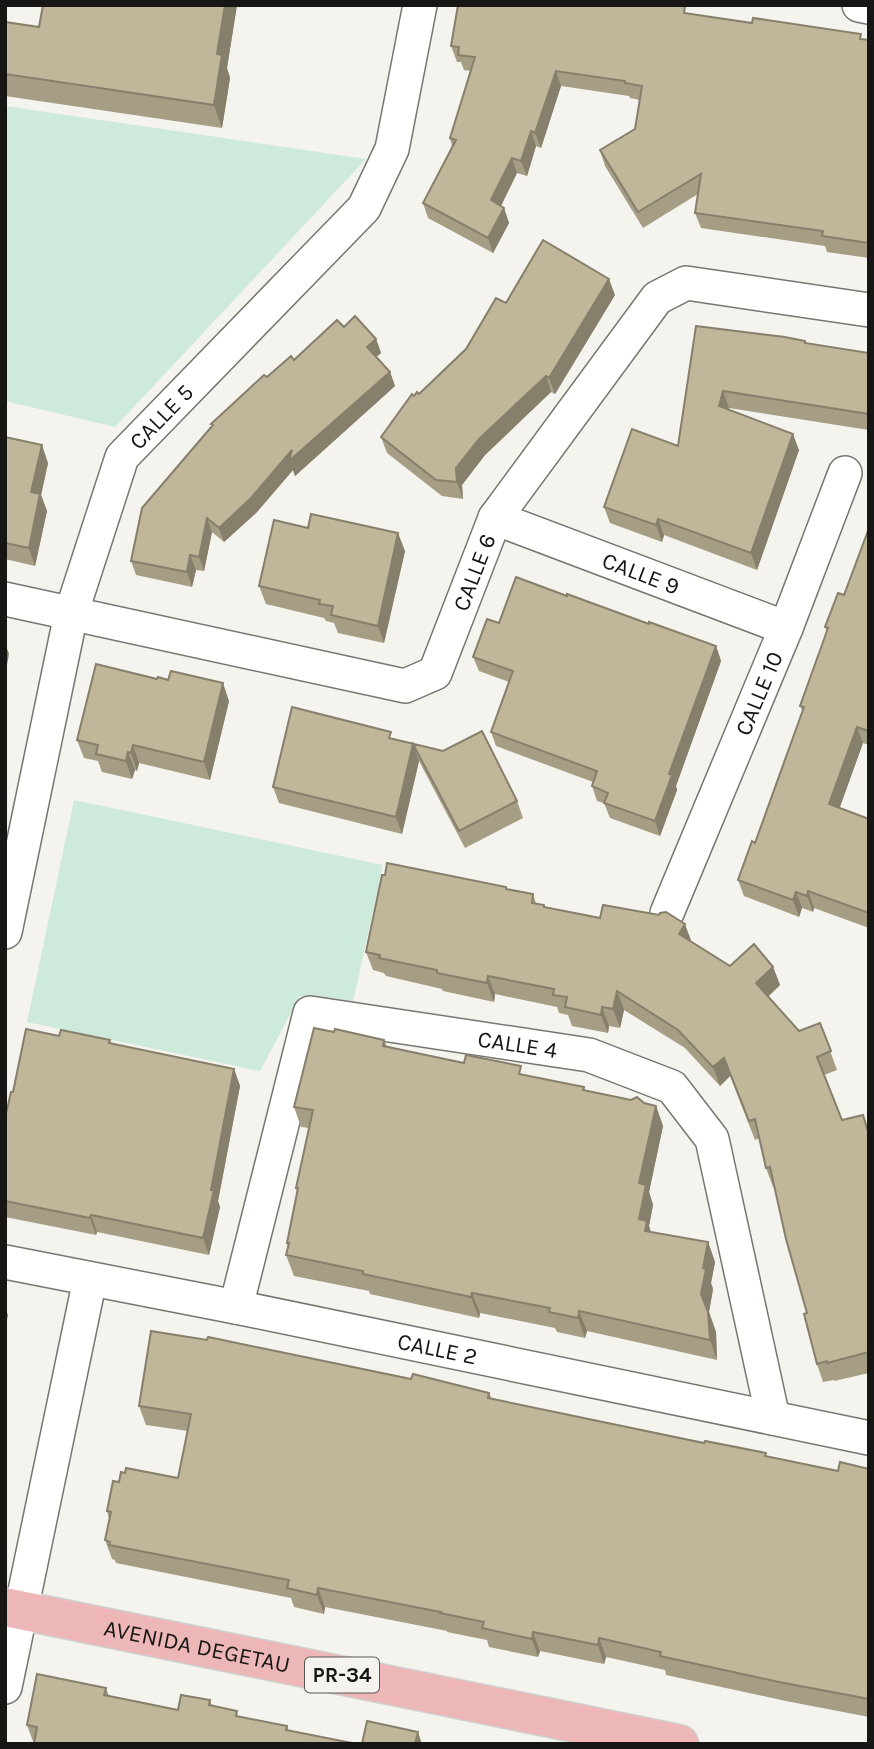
<svg xmlns="http://www.w3.org/2000/svg" width="874" height="1749" font-family="Karla,sans-serif">
	<rect width="100%" height="100%" fill="#f5f3ed"/>
	<path fill="#ceeadb" d="M5 106 366 159 115 427 5 401Z
		M74 800 383 865 352 1007 300 996 260 1071 27 1022Z"/>
	<g fill="none" stroke-linecap="round" stroke-linejoin="round">
		<defs>
			<g id="minor">
				<path d="M859 5 869 7"/>
				<path id="s1" d="M495 518 786 628"/>
				<path id="s2" d="M5 599 405 686 435 673 495 518 657 298 686 283 869 310"/>
				<path id="s3" d="M667 913 786 628 845 473"/>
				<path id="s4" d="M5 932 71 614 122 457 364 208 392 149 420 5"/>
				<path id="s5" d="M5 1262 236 1307 869 1438"/>
				<path id="s6" d="M236 1307 310 1013 589 1055 672 1087 712 1139 773 1418"/>
				<path d="M5 1687 90 1279"/>
			</g>
			<g id="major">
				<path id="s7" d="M5 1607 679 1744"/>
			</g>
		</defs>
		<use href="#minor" stroke="#777670" stroke-width="36"/>
		<use href="#major" stroke="#d1d0d0" stroke-width="41"/>
		<use href="#minor" stroke="#fff" stroke-width="33"/>
		<use href="#major" stroke="#ecb7b6" stroke-width="38"/>
	</g>
	<path fill="#a59d84" d="M43 5H237L227 68 230 78 222 128 5 96V22L39 27Z
		M688 14 869 40V258L827 252 825 246 701 228 695 213 698 194 643 228 605 166 600 150 635 129 640 100 630 98 629 96 561 86 541 148 536 146 527 176 517 173 501 206 504 208 509 223 493 253 428 218 423 203 452 146 450 138 471 71 464 70 461 62H457L451 46Z
		M615 295 555 394 551 392 485 455 462 485 463 499 442 496 387 453 381 437 414 396 419 394 466 349 506 303Z
		M696 326 805 341 806 344 869 353V430L729 408 728 410 799 450 757 570 664 535 662 542 610 523 604 507 678 446Z
		M344 327 376 339 381 353 376 357 390 372 395 386 295 476 293 470 257 512 224 542 212 532 204 571 196 570 192 587 136 575 131 561 212 426 211 424 267 377Z
		M5 437 48 463 41 495 47 511 35 566 5 559Z
		M869 528V745L863 743 839 808 869 819V928L814 908 813 912 802 908 799 917 744 896 738 880 755 843 803 712 800 706 827 632 825 627 844 595Z
		M405 551 384 643 338 633 334 623 326 621 324 618 266 604 259 586Z
		M567 596 716 646 721 661 676 786 677 790 660 836 610 818 604 803 597 801 592 786 593 782 496 746 491 732 509 682 479 671 473 657 499 623Z
		M229 701 210 780 139 763 137 771 135 770 132 779 102 772 98 761 84 758 77 740Z
		M394 739 443 751 517 801 523 818 465 848 419 761 402 834 279 803 273 787Z
		M506 887 507 889 533 894 536 903 544 905 545 907 691 941 730 966 773 967 780 985 768 997 799 1031 820 1023 837 1070 824 1075 842 1120 863 1115 869 1132V1373L834 1381V1380L823 1382 817 1364 807 1313 774 1186 773 1187 766 1168 760 1138 755 1140 730 1076 720 1086 685 1048 624 1010 620 1028 609 1026 608 1033 572 1026 568 1015 559 1013 557 1007 495 994 494 1002 443 991 442 989 386 976 384 973 373 970 366 952Z
		M334 1032 384 1040 387 1046 464 1063 584 1087 585 1090 656 1106 663 1126 649 1192 653 1205 649 1226 651 1233 708 1242 715 1262 711 1283 713 1289 709 1312 716 1332 717 1360 587 1331 585 1338 557 1332 555 1328 480 1313 479 1318 370 1294 369 1291 294 1276 286 1255 288 1247 287 1243 297 1192 296 1188 309 1128 301 1127 294 1107Z
		M59 1036 110 1040 111 1044 234 1069 240 1086 218 1201 220 1207 209 1255 97 1232 96 1235 5 1217V1118L13 1092Z
		M411 1379 489 1393 492 1399 838 1471 869 1469V1717L786 1701 666 1675 665 1670 606 1657 604 1664 540 1651 538 1657 489 1647 487 1640 447 1632V1631L325 1607 324 1614 294 1607 291 1598 116 1563 115 1560 112 1559 105 1540 109 1519 107 1511 119 1482 178 1478 188 1431 146 1425 139 1406Z
		M106 1688 109 1696 178 1710 210 1700 212 1706 240 1717 287 1726 289 1731 34 1744 27 1725Z"/>
	<path fill="#867f6b" d="M225 5H237L227 68 230 78 222 128 214 105 217 54Z
		M556 71 561 86 541 148 535 133Z
		M531 131 536 146 527 176 521 161Z
		M512 158 517 173 496 216 491 200Z
		M504 208 509 223 493 253 488 238Z
		M609 279 615 295 555 394 549 378Z
		M376 339 381 353 372 361 367 347Z
		M390 372 395 386 295 476 293 470 257 512 224 542 219 528 292 450Z
		M546 376 551 392 485 455 462 485 463 499 457 482 456 468 479 439Z
		M723 391 729 408 725 423 719 406Z
		M793 434 799 450 757 570 751 553Z
		M42 445 48 463 41 495 47 511 35 566 29 548 31 492Z
		M207 518 212 532 204 571 199 557Z
		M658 519 664 535 662 542 656 525Z
		M398 533 405 551 384 643 378 626Z
		M190 555 196 570 192 587 187 572Z
		M5 643 9 654 5 675Z
		M716 646 721 661 676 786 677 790 660 836 655 821 669 774Z
		M223 683 229 701 210 780 204 762Z
		M857 727 863 743 835 821 829 804Z
		M413 744 419 761 402 834 396 817Z
		M133 745 139 763 137 771 131 753Z
		M128 752 135 770 132 779 126 761Z
		M808 891 814 908 813 912 807 896Z
		M796 892 802 908 799 917 793 900Z
		M685 924 692 943 679 934Z
		M773 967 780 985 762 1002 756 983Z
		M488 976 495 994 494 1002 487 983Z
		M617 991 624 1010 620 1028 613 1009Z
		M602 1007 609 1026 608 1033 601 1015Z
		M724 1058 730 1076 720 1086 713 1067Z
		M234 1069 240 1086 218 1201 220 1207 209 1255 203 1238 211 1190Z
		M656 1106 663 1126 649 1192 653 1205 649 1226 654 1241 652 1252 639 1219V1183Z
		M91 1215 97 1232 96 1235 90 1218Z
		M708 1242 715 1262 711 1283 713 1289 709 1312 716 1332 717 1360 710 1340 701 1294 703 1268Z
		M472 1293 480 1313 479 1318 471 1297Z
		M5 1308 8 1315 5 1329Z
		M579 1311 587 1331 585 1338 578 1318Z
		M318 1588 325 1607 324 1614 317 1595Z
		M533 1632 540 1651 538 1657 532 1639Z
		M599 1638 606 1657 604 1664 598 1645Z
		M418 1732 422 1744H415Z"/>
	<path fill="#c0b699" stroke="#867f6b" stroke-width="2" d="M43 5H225L217 54 222 55 214 105 5 74V22L39 27Z
		M458 5H683L685 6 684 13 752 23 753 18 861 34 860 39 869 40V243L822 236 823 231 695 213 701 174 638 212 600 150 635 129 642 86 625 83V81L556 71 535 133 531 131 521 161 512 158 491 200 504 208 488 238 423 203 456 140 450 138 475 57 458 55 459 47 451 46Z
		M543 240 609 279 549 378 546 376 479 439 456 468 457 482 436 480 381 437 412 394 414 396 417 392 419 394 466 349 496 298 506 303Z
		M355 316 376 339 367 347 390 372 289 461 292 450 251 498 219 528 207 518 199 557 190 555 187 572 131 561 142 508 213 425 211 424 264 375 267 377 291 356 294 360 337 320 344 327Z
		M696 326 785 337 805 341V343L869 353V414L723 391 719 406 793 434 751 553 658 519 656 525 604 507 632 429 678 446Z
		M5 437 42 445 31 492 40 494 29 548 5 543Z
		M311 514 398 533 378 626 331 615 333 606 319 604 320 600 259 586 274 520 308 528Z
		M869 528V731L857 727 829 804 869 819V913L808 891 807 896 796 892 793 900 738 880 752 841 755 843 804 707 800 706 828 628 825 627 838 593 844 595Z
		M516 577 567 596V594L649 624V622L716 646 669 774 672 775 655 821 604 803 608 793 592 786 597 771 491 732 513 671 473 657 487 619 499 623Z
		M96 664 157 679 158 677 168 680 171 671 223 683 204 762 133 745 131 753 128 752 126 761 96 754 98 745 77 740Z
		M292 707 391 732 389 738 443 751 482 731 517 801 459 831 413 744 396 817 273 787Z
		M387 863 506 887V889L533 894 532 903 544 905V907L600 918 603 905 659 915 660 913 666 912 685 924 679 934 730 966 754 944 773 967 756 983 799 1031 820 1023 831 1051 817 1057 842 1120 863 1115 869 1135V1352L827 1363V1361L817 1364 804 1314 807 1313 786 1239 770 1167 766 1168 755 1119 749 1121 724 1058 713 1067 678 1030 617 991 613 1009 602 1007 601 1015 565 1007 567 997 553 995 554 989 488 976 487 983 437 973V970L379 958 380 955 366 952 382 875H385Z
		M314 1028 334 1032 335 1029 384 1040 383 1046 464 1063 466 1055 521 1066 519 1074 584 1087 583 1090 631 1100 637 1097 644 1103 656 1106 639 1183 646 1185 639 1219 647 1221 645 1231 708 1242 703 1268 706 1269 701 1294 708 1312 710 1340 579 1311 578 1318 549 1312 550 1308 472 1293 471 1297 363 1274V1271L286 1255 289 1243H287L298 1188H296L313 1110 294 1107Z
		M26 1029 59 1036 61 1030 110 1040 109 1043 234 1069 211 1190H214L203 1238 91 1215 90 1218 5 1201V1118L11 1092H13Z
		M151 1331 207 1340 208 1337 411 1379 413 1374 489 1393 488 1398 704 1443 705 1441 766 1453 765 1456 838 1471 840 1462 869 1469V1699L779 1682 660 1656 661 1652 599 1638 598 1645 533 1632 532 1639 482 1628 484 1622 440 1613 441 1612 318 1588 317 1595 287 1588 289 1580 109 1545 110 1542 105 1540 111 1512 107 1511 113 1481 119 1482 121 1472 125 1473 126 1468 178 1478 191 1414 139 1406Z
		M37 1674 106 1688 104 1695 178 1710 181 1695 210 1700 209 1705 237 1711 236 1716 287 1726 286 1730 357 1744H34L37 1727 27 1725Z
		M367 1721 418 1732 415 1744H362Z"/>
	<g text-anchor="middle" stroke-width="7" stroke-linejoin="round" paint-order="stroke">
		<rect fill="#f5f3ed" stroke="#5a5855" stroke-width="2" x="305" y="1657.5" width="74" height="35" rx="5"/>
		<g font-size="21" font-weight="bold" fill="#171614">
			<text x="342" y="1682">PR-34</text>
		</g>
		<g font-size="23" fill="#171614" stroke="#f5f3ed">
			<text dy="8" stroke="none"><textPath href="#s4" startOffset="546">CALLE 5</textPath></text>
			<text dy="8" stroke="none"><textPath href="#s2" startOffset="550">CALLE 6</textPath></text>
			<text dy="8" stroke="none"><textPath href="#s1" startOffset="156">CALLE 9</textPath></text>
			<text dy="8" stroke="none"><textPath href="#s3" startOffset="238">CALLE 10</textPath></text>
			<text dy="8" stroke="none"><textPath href="#s6" startOffset="513">CALLE 4</textPath></text>
			<text dy="8" stroke="none"><textPath href="#s5" startOffset="441">CALLE 2</textPath></text>
			<text dy="8" stroke="none"><textPath href="#s7" startOffset="196">AVENIDA DEGETAU</textPath></text>
		</g>
	</g>
	<rect width="874" height="1749" fill="none" stroke="#171614" stroke-width="14"/>
</svg>
